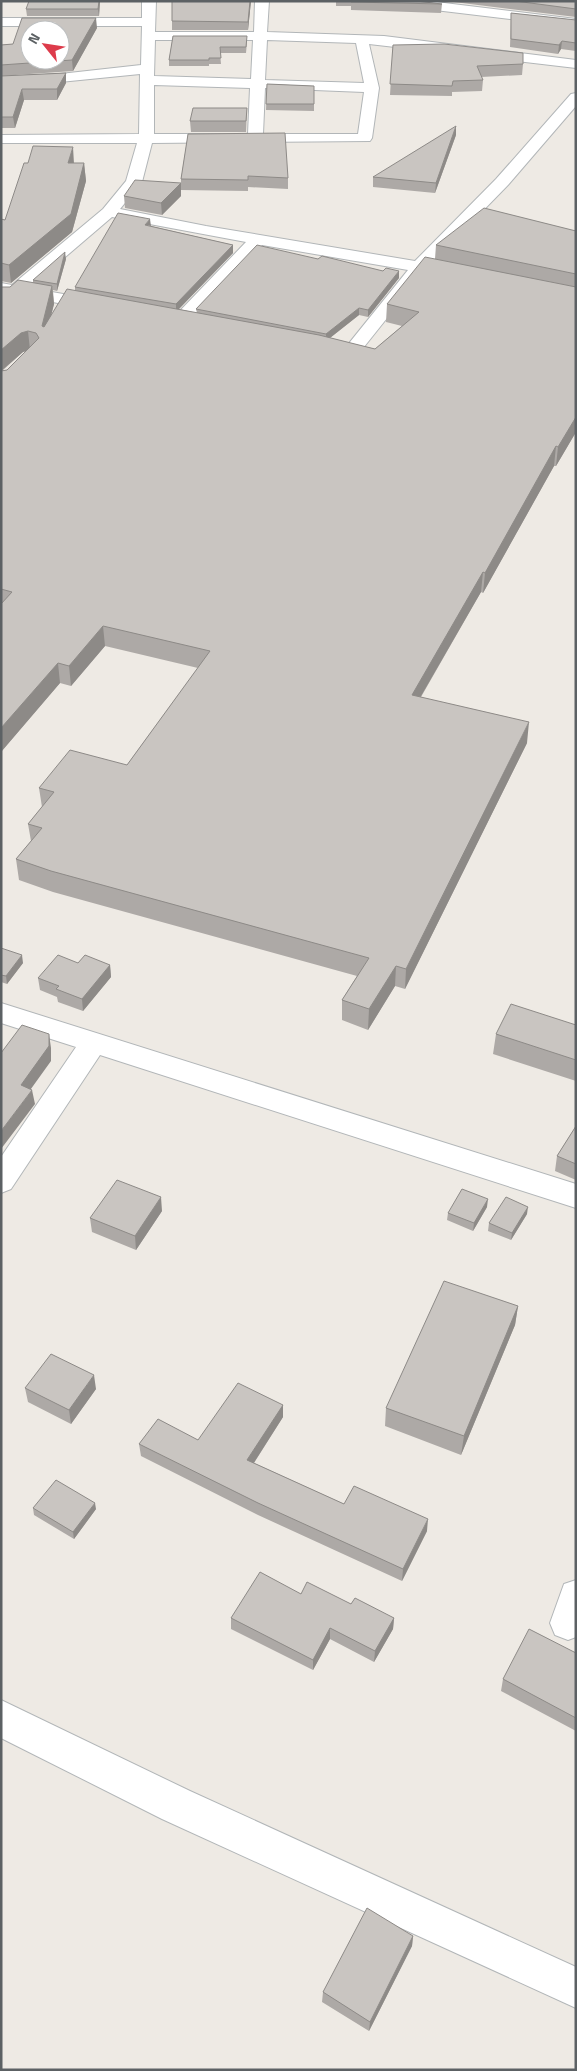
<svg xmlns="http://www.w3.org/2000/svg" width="577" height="2071" font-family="'Titillium Web',sans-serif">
	<rect width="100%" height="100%" fill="#eeeae4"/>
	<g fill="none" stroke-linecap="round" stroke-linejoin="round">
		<defs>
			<path id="minor" d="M142 1H156L155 32H254L255 1H269L267 32 384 36 576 60V68L369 44 379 88 372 138 370 141 152 143 142 182 120 209 206 226 415 261 496 179 571 94 576 93V106L508 185 431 264 441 266 443 270 441 274 435 275 423 273 356 357C344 360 330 355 318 352L315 348 318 344 324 343 346 347 408 270 262 245 187 324 181 325 175 324 172 320 175 316 246 242 112 217 29 288 103 301 106 305 103 309 97 310 19 296 12 303H1V283L12 285 103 209 126 181 137 143H1V135L139 134 140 74 60 82 1 85V77L60 74 141 65 142 26H1V18H142ZM155 40H253L251 79 154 76ZM267 40 356 43 364 83 265 80ZM154 85 250 88 248 134H154ZM265 88 364 92 358 134H263Z
				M387 1H428L576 19V27L393 5Z
				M1 1003 576 1184V1208L100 1055 11 1189 1 1193V1157L76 1047 1 1023Z
				M576 1580V1637L568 1640 555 1635 550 1623 564 1584Z
				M1 1700 190 1791 576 1967V2008L162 1819 1 1738Z"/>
		</defs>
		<use href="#minor" stroke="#b2b6b8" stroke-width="2"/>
		<use href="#minor" fill="#fff" fill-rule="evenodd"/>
	</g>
	<path fill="#ada9a6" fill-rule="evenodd" d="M100 1 99 16H27L26 9Z
		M172 1H251L248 30H172Z
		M336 1H416L442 4 441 13 351 10V6H336Z
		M446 1H576V17Z
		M511 13 576 20V51L561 49 558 54 510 47Z
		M97 28 73 71 1 76V45L13 44Z
		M173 36 247 42 246 53H220L221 64H209V66H169V60Z
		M393 45 523 64 522 75 481 77 483 80 482 91 452 92V96L390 95Z
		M66 73V83L57 100H24L15 128H1V76Z
		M267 84 314 86V111L266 110Z
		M247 108 246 132H191L190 121Z
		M188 134 288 178V189L248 187V191L181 190V179Z
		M456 135 435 193 373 187V177Z
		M74 163H84L86 181 72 232 11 283 1 281V219L5 220Z
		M181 183V196L162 215 125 208 124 196Z
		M151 226 233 245V253L179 309 197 313 196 309 399 278 368 317 359 315 330 338 375 349 402 326 386 322 387 304 435 259 436 245 576 231V432L556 466H554L483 593 481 592 421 697 527 743 405 989 395 986 368 1030 342 1020V1000L357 976 53 892 19 880 16 859 31 841 28 824 42 807 39 788 127 765 198 668 105 646 71 686 60 683 1 752V287H10L33 283V280L66 259 57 291 53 290 54 304 51 315 75 290V287ZM26 351 7 370 2 371 23 352Z
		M1 948 23 963 7 984 1 982Z
		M78 963 110 965 111 977 83 1011 58 1002 57 997 40 990 38 978Z
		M576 1025V1081L493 1054 496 1034Z
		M576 1126V1180L555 1171 557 1156Z
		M487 1207 473 1231 447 1220 448 1213Z
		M162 1211 136 1250 92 1232 90 1218Z
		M527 1214 511 1240 488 1231 489 1223Z
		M518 1306 515 1325 461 1455 385 1426 386 1408Z
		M25 1388 96 1389 71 1424 28 1402Z
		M283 1405V1417L254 1463 344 1504 427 1531 402 1581 258 1515 141 1456 139 1444 198 1440Z
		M33 1508 96 1509 74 1539 34 1515Z
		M301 1594 351 1604 394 1618 393 1629 374 1662 330 1639 313 1670 231 1629V1618Z
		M576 1653V1731L501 1691 503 1679Z
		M413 1936 412 1946 369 2031 322 2002 323 1992Z"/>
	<path fill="#8d8a87" d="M99 1H100L99 16 98 9Z
		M250 1H251L248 30V22Z
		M96 18 97 28 73 71 72 60Z
		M562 41 561 49 558 54 559 45Z
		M66 73V83L57 100V89Z
		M22 89 24 100 15 128 13 117Z
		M456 126V135L435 193 436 183Z
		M73 147 74 164 68 163Z
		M84 163 86 181 72 232 11 283 9 265Z
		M181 183V196L162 215 161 203Z
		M150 219 151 226 145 225Z
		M233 245V253L176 312V304Z
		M65 252 66 259 57 291V284Z
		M399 271V278L368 317V310Z
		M52 286 54 304 44 345 42 326Z
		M359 308V315L326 341V334Z
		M28 331 30 350 23 352 1 371V350L21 333Z
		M576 417V432L556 466 558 447Z
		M556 446 554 466 483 593 485 573Z
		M483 572 481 592 410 715 412 695Z
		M103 626 105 646 71 686 69 666Z
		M58 663 60 683 1 752V728Z
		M529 722 527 743 405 989 406 969Z
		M22 955 23 963 7 984 6 976Z
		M110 965 111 977 83 1011 82 999Z
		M396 966 395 986 368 1030 369 1009Z
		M49 1034 51 1048V1061L23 1100 21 1085Z
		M32 1090 35 1104 1 1149V1131Z
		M161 1197 162 1211 136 1250 135 1236Z
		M488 1199 487 1207 473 1231 474 1223Z
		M528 1207 527 1214 511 1240 512 1233Z
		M518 1306 515 1325 461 1455 464 1436Z
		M94 1375 96 1389 71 1424 69 1410Z
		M283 1405V1417L248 1472 247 1460Z
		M95 1503 96 1509 74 1539 73 1532Z
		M428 1519 427 1531 402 1581 403 1569Z
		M394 1618 393 1629 374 1662 375 1651Z
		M330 1628V1639L313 1670V1660Z
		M413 1936 412 1946 369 2031 370 2022Z"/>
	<path fill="#c9c5c1" stroke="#8d8a87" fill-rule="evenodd" d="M29 1H99L98 9H26Z
		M172 1H250L248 22 172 21Z
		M351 1H416L442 4 351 2Z
		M515 1H576V9Z
		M511 13 576 20V43L562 41 559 45 511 39Z
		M22 18H96L72 60 1 65V45L13 44ZM30 30H60V60H30Z
		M173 36H247L246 47H220L221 58H209V60H169Z
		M444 44 523 53V64L477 66 483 80 453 81 452 86 390 84 393 45Z
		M66 73 57 89H22L13 117H1V76Z
		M267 84 314 86V104H266Z
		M193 108H247L246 121H190Z
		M456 126 436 183 373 177Z
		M285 133 288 178 248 176V180L181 179 188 134Z
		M33 146 73 147 68 163H84L71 214 9 265 1 263V219L5 220 24 163H28Z
		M135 180 181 183 161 203 124 196Z
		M484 208 576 231V274L436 245Z
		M118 213 150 219 145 225 233 245 176 304 75 287Z
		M257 245 318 259 322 256 383 271 386 268 399 271 368 310 359 308 326 334 196 309Z
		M65 252 57 284 33 280Z
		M425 257 576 287V417L558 447 556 446 485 573 483 572 412 695 529 722 406 969 396 966 369 1009 342 1000 369 958 51 871 16 859 42 828 28 824 54 792 39 788 70 750 127 765 210 651 103 626 69 666 58 663 1 728V604L12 592 1 589V371L7 370 39 338 36 333 28 331 21 333 1 350V287H10L18 280 52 286 42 326 44 327 67 289 319 335 375 349 419 312 387 304Z
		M1 948 22 955 6 976 1 975Z
		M58 955 78 963 85 955 110 965 82 999 56 989 59 986 38 978Z
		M511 1004 576 1025V1060L496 1034Z
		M22 1025 49 1034V1046L21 1085 32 1090 1 1131V1053Z
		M576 1126V1164L557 1156Z
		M117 1180 161 1197 135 1236 90 1218Z
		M462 1189 488 1199 474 1223 448 1213Z
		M506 1197 528 1207 512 1233 489 1223Z
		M444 1281 518 1306 464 1436 386 1408Z
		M51 1354 94 1375 69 1410 25 1388Z
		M238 1383 283 1405 247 1460 344 1504 354 1486 428 1519 403 1569 258 1503 139 1444 158 1419 198 1440Z
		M56 1480 95 1503 73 1532 33 1508Z
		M260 1572 301 1594 307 1582 351 1604 355 1598 394 1618 375 1651 330 1628 313 1660 231 1618Z
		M529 1629 576 1653V1718L503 1679Z
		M367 1908 413 1936 370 2022 323 1992Z"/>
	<rect width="577" height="2071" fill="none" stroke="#5c6164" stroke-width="5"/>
	<g transform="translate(45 45) rotate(300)"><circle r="24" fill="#ffffff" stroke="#bec0c1"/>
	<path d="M0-4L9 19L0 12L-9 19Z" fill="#dd3b4b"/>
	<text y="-8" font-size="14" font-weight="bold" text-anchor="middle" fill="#5c6164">N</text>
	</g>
</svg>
